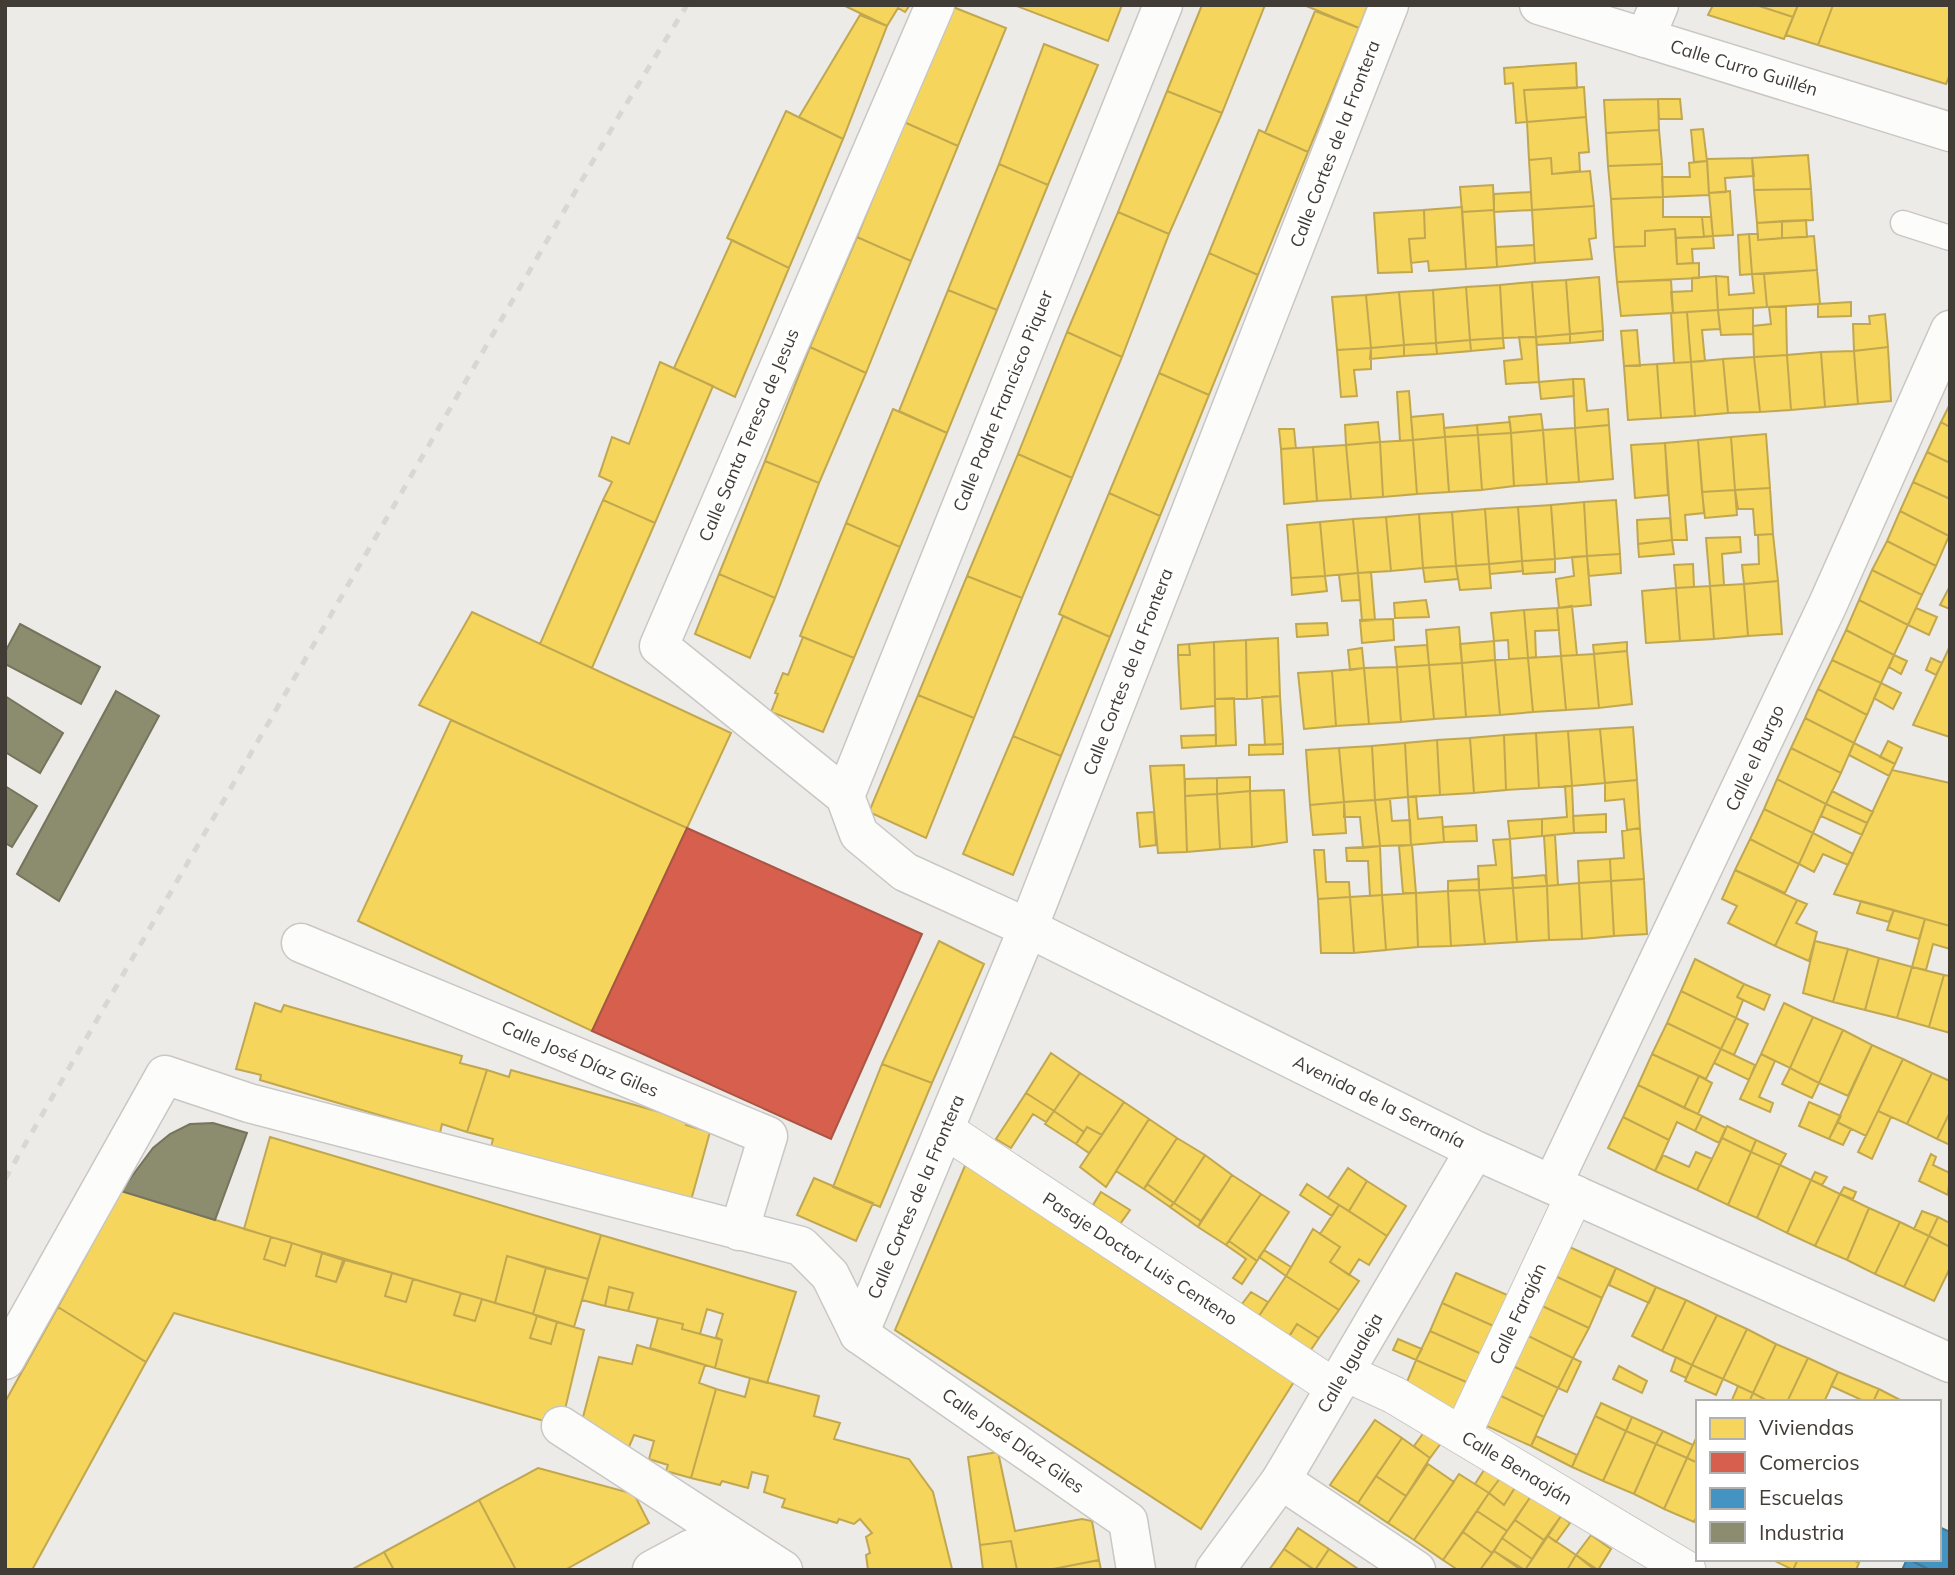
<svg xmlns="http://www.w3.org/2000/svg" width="1955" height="1575" font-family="Mulish,sans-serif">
	<rect width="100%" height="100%" fill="#edebe7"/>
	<path fill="#f6d55c" stroke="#c0a750" stroke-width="2" d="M843 5H910L905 12 898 8 887 26Z
		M1014 5H1122L1108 41Z
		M1202 5H1265L1222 113 1167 91Z
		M1304 5H1368L1359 28Z
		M1713 5H1756L1793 17 1784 39 1708 15Z
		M1756 5H1798L1793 17Z
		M1798 5H1833L1818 45 1786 35Z
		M1833 5 1950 6V74L1946 84 1818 45Z
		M953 7 1006 28 958 146 904 122Z
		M1315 11 1359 28 1308 152 1265 133Z
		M860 15 887 26 843 139 799 117Z
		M1044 44 1098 65 1048 185 999 164Z
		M1576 63 1577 88 1524 90 1527 122 1516 123 1513 83 1505 84 1504 68Z
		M1584 87 1586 117 1527 122 1524 90Z
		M1167 91 1222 113 1169 234 1118 212Z
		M1658 99 1659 130 1606 133 1604 100Z
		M1658 99H1680L1682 119H1659Z
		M786 111 843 139 789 268 727 238Z
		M1586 117 1589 152 1579 153 1580 171 1552 174 1551 158 1529 160 1527 122Z
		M904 122 958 146 911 261 857 237Z
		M1703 129 1707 161 1694 162 1691 130Z
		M1259 130 1308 152 1258 275 1209 253Z
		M1659 130 1662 164 1608 166 1606 133Z
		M1808 155 1811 189 1754 190 1752 158Z
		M1551 158 1552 174 1590 171 1594 206 1532 210 1529 160Z
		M1752 158 1754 176 1725 178 1726 192 1709 193 1707 159Z
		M1707 161 1709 195 1663 197 1662 177H1690L1689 163Z
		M999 164 1048 185 997 310 948 290Z
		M1662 164 1663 197 1611 199 1608 166Z
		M1493 185 1494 210 1462 212 1460 187Z
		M1811 189 1813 220 1757 223 1754 190Z
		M1730 191 1733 235 1713 236 1709 193Z
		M1531 192 1532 210 1494 212V194Z
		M1663 197V217H1702L1704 237 1676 238 1675 229 1645 231V246L1614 247 1611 199Z
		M1594 206 1596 238 1589 239 1592 259 1535 263 1532 210Z
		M1462 207 1466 269 1429 271 1428 261 1411 263 1409 239 1425 238 1424 210Z
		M1424 210 1425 238 1409 239 1412 272 1378 273 1374 213Z
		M1494 210 1497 267 1466 269 1462 212Z
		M1118 212 1169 234 1122 357 1067 332Z
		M1702 217H1711L1713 236 1704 237Z
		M1806 220 1807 237 1782 238V221Z
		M1782 221V238L1758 240 1757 223Z
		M1675 229 1677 264 1699 263V278L1617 282 1614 247 1645 246V231Z
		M1749 234 1752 274 1740 275 1738 235Z
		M1749 234H1758V240L1814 236 1817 270 1752 274Z
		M1713 236 1714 248 1692 249 1693 263 1677 264 1676 238Z
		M857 237 911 261 866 373 810 347Z
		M732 240 789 268 735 397 674 368Z
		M1534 245 1535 263 1497 267 1496 247Z
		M1209 253 1258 275 1209 395 1159 373Z
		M1817 270 1820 304 1767 307 1764 274Z
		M1752 274H1764L1767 307 1718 310 1716 276 1728 277 1729 295 1754 293Z
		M1716 276 1718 310 1673 313 1671 292 1692 291V278Z
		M1599 277 1603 331 1570 334 1566 280Z
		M1566 280 1570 334 1536 337 1532 282Z
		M1671 280 1673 313 1621 316 1617 282Z
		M1532 282 1536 337 1503 338 1500 285Z
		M1500 285 1503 338 1470 340 1466 287Z
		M1466 287 1470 340 1436 343 1433 290Z
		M948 290 997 310 947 433 899 411Z
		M1433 290 1436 343 1404 345 1399 292Z
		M1399 292 1404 345 1371 348 1366 295Z
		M1366 295 1371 348 1337 350 1332 297Z
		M1851 302V316L1818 317V304Z
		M1769 307H1786L1787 355 1754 357 1753 326 1771 324Z
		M1753 308V334L1721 335 1718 310Z
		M1718 310 1720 329 1702 330 1705 361 1691 362 1687 312Z
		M1687 312 1691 362 1674 363 1671 313Z
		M1885 314 1888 347 1854 351 1853 324H1870L1869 316Z
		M1637 330 1640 366H1624L1621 331Z
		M1603 331V340L1570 343V334Z
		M1067 332 1122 357 1072 478 1018 454Z
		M1570 334V343L1537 345 1536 337Z
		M1519 337H1536L1539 382 1506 384 1504 361 1522 359Z
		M1503 338 1504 348 1471 351 1470 340Z
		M1470 340 1471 351 1437 354 1436 343Z
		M1436 343 1437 354 1404 356V345Z
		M1404 345V356L1370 359 1371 348Z
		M810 347 866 373 819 483 765 461Z
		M1888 347 1891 401 1858 404 1854 351Z
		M1371 348V369L1354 370 1357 396 1341 397 1337 350Z
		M1854 351 1858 404 1825 407 1821 352Z
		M1821 352 1825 407 1791 410 1787 355Z
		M1787 355 1791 410 1760 412 1754 357Z
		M1754 357 1760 412 1728 413 1723 359Z
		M1723 359 1728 413 1695 416 1691 362Z
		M660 362 713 386 655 523 603 500 612 482 599 476 612 437 629 444Z
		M1691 362 1695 416 1661 418 1657 364Z
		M1657 364 1661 418 1628 420 1624 366Z
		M1159 373 1209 395 1160 516 1109 493Z
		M1573 379 1574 396 1541 399 1539 382Z
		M1573 379H1584L1587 411 1608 409 1609 425 1575 428Z
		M1409 391 1413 440 1400 441 1397 392Z
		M1950 404V427L1941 422Z
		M893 409 947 433 900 547 846 523Z
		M1443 414 1445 437 1413 440 1411 417Z
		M1541 414 1543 430 1511 433 1509 417Z
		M1378 422 1380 442 1346 445 1345 425Z
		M1510 422 1511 433 1478 435 1477 425Z
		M1941 422 1950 427V463L1927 452Z
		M1477 425 1478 435 1445 437 1444 428Z
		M1609 425 1613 479 1579 482 1575 428Z
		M1575 428 1579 482 1547 484 1543 430Z
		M1279 429H1294L1296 449H1281Z
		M1543 430 1547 484 1514 486 1511 433Z
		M1511 433 1514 486 1482 490 1478 435Z
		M1766 434 1770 488 1735 490 1731 437Z
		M1478 435 1482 490 1449 492 1445 437Z
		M1445 437 1449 492 1417 494 1413 440Z
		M1731 437 1735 490 1702 492 1698 440Z
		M1413 440 1417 494 1383 497 1380 442Z
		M1698 440 1704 513 1685 515 1687 540H1672L1665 443Z
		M1380 442 1383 497 1351 499 1346 445Z
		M1665 443 1668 495 1635 498 1631 445Z
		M1346 445 1351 499 1317 501 1313 447Z
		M1313 447 1317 501 1284 504 1281 449Z
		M1927 452 1950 463V499L1913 482Z
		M1018 454 1072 478 1022 598 967 576Z
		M765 461 819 483 775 598 719 574Z
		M1913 482 1950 499 1949 536 1900 511Z
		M1770 488 1773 534 1755 535 1753 509H1738L1735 490Z
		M1735 490 1737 515 1705 518 1702 492Z
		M1109 493 1160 516 1110 637 1059 614Z
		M603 500 655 523 592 668 540 644Z
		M1616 500 1620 554 1587 556 1584 502Z
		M1584 502 1587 556 1555 559 1551 505Z
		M1551 505 1555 559 1522 561 1518 507Z
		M1518 507 1522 561 1489 564 1485 509Z
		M1485 509 1489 564 1456 566 1452 512Z
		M1900 511 1949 536 1936 566 1887 541Z
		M1452 512 1456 566 1423 568 1419 514Z
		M1419 514 1423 568 1391 571 1386 517Z
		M1386 517 1391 571 1358 573 1353 519Z
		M1670 518 1672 540 1638 544 1637 520Z
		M1353 519 1358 573 1325 576 1320 522Z
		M1320 522 1325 576 1291 578 1287 525Z
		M846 523 900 547 854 658 800 636Z
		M1773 534 1778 581 1744 584 1742 565 1759 564 1758 535Z
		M1740 537 1741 552 1722 554 1724 585 1710 586 1706 538Z
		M1672 540 1674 554 1639 557 1638 544Z
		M1887 541 1936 566 1922 595 1872 570Z
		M1620 554 1621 573 1589 576 1587 556Z
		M1587 556 1591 605 1559 608 1556 579 1574 576 1572 557Z
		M1555 559V572L1523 574 1522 561Z
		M1522 561 1523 571 1490 574 1489 564Z
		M1489 564 1491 588 1460 590 1456 566Z
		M1693 564 1694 587 1676 588 1674 565Z
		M1456 566 1458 579 1425 582 1423 568Z
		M1872 570 1922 595 1908 625 1859 600Z
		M1371 572 1375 620 1362 621 1358 573Z
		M1358 573 1360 600 1342 601 1339 575Z
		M719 574 775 598 750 658 695 634Z
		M967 576 1022 598 974 718 918 695Z
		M1325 576 1327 591 1292 595 1291 578Z
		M1778 581 1782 634 1748 636 1744 584Z
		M1744 584 1748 636 1714 639 1710 586Z
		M1710 586 1714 639 1680 641 1676 588Z
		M1950 586V609L1940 605Z
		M1676 588 1680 641 1646 643 1642 591Z
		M1426 600 1429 617 1395 618 1394 603Z
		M1859 600 1908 625 1894 655 1846 630Z
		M1572 606 1577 655 1561 656 1557 608Z
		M1557 608 1559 630 1535 631 1536 657 1528 658 1524 610Z
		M1916 608 1937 617 1929 635 1908 625Z
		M1524 610 1528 658 1509 659 1508 640 1494 641 1491 613Z
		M472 612 731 733 687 828 419 705Z
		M1063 616 1110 637 1061 756 1013 736Z
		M1393 619 1394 640 1362 643 1360 620Z
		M1327 623 1328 635 1297 637 1296 624Z
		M1459 627 1462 663 1429 665 1426 630Z
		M1846 630 1894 655 1881 683 1832 660Z
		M803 637 854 658 823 732 771 712 778 694 775 693 783 673 788 675Z
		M1278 638 1280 696 1247 699 1246 640Z
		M1246 640 1247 699H1215L1214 642Z
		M1494 641 1495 660 1462 663 1460 644Z
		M1214 642 1215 706 1181 709 1178 655H1190L1189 644Z
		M1627 642V651L1594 654 1593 645Z
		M1189 644 1190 655H1178V645Z
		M1427 645 1429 665 1397 667 1395 647Z
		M1950 646V737L1913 725Z
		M1362 648 1364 668 1350 670 1348 650Z
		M1627 651 1632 704 1599 708 1594 654Z
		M1594 654 1599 708 1566 710 1561 656Z
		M1894 655 1907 661 1901 674 1889 667Z
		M1561 656 1566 710 1533 712 1528 658Z
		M1528 658 1533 712 1500 715 1495 660Z
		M1931 658 1942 663 1936 675 1926 670Z
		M1495 660 1500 715 1466 717 1462 663Z
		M1832 660 1881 683 1867 715 1818 689Z
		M1462 663 1466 717 1434 719 1429 665Z
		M1429 665 1434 719 1401 722 1397 667Z
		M1397 667 1401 722 1369 724 1364 668Z
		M1364 668 1369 724 1336 726 1332 671Z
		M1332 671 1336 726 1304 729 1298 673Z
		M1881 683 1901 693 1893 709 1874 698Z
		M1818 689 1867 715 1854 743 1805 718Z
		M918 695 974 718 926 838 869 812Z
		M1280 696 1283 744 1265 745 1262 697Z
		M1234 698 1236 745 1216 746 1215 699Z
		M1805 718 1854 743 1841 773 1791 748Z
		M451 720 687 828 592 1031 358 921Z
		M1633 727 1637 780 1605 783 1600 729Z
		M1600 729 1605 783 1572 786 1568 731Z
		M1568 731 1572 786 1539 788 1536 733Z
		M1536 733 1539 788 1506 790 1504 735Z
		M1216 735V746L1182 748 1181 736Z
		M1504 735 1506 790 1474 793 1470 738Z
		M1013 736 1061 756 1013 875 963 854Z
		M1470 738 1474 793 1440 795 1437 740Z
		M1437 740 1440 795 1408 797 1405 743Z
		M1888 741 1902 748 1895 764 1880 757Z
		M1405 743 1408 797 1375 800 1372 746Z
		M1854 743 1895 764 1889 776 1849 755Z
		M1283 744V754L1249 755V745Z
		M1372 746 1375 800 1344 802 1339 748Z
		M1339 748 1344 802 1310 805 1306 750Z
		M1791 748 1841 773 1826 804 1777 779Z
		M1184 765 1187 852 1158 853 1150 766Z
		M1892 770 1950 783V926L1834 894Z
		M1250 777V791L1217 794V778Z
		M1217 778V794L1185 796V779Z
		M1777 779 1826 804 1813 833 1764 809Z
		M1637 780 1640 828 1627 830 1624 799 1605 801V783Z
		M1565 786H1572L1574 833 1542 836V819L1567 817Z
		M1284 790 1287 842 1252 847 1250 791Z
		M1250 791 1252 847 1220 849 1217 794Z
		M1832 791 1873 812 1867 823 1826 804Z
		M1217 794 1220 849 1187 852 1185 796Z
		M1416 796 1418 819 1442 817 1444 842 1411 845 1408 797Z
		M1390 799 1392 821 1410 820 1411 845 1380 846 1375 800Z
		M1375 800 1380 846 1363 848 1360 817H1344V802Z
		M1344 802 1346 833 1313 835 1310 805Z
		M1826 804 1867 823 1862 835 1821 816Z
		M1764 809 1813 833 1799 864 1750 839Z
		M1154 812 1156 845 1140 847 1137 813Z
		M1606 814V832L1574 833 1573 816Z
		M1542 819V836L1510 839 1508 821Z
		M1476 825 1477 841 1444 842 1443 827Z
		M1640 828 1644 879 1611 881 1610 859 1624 858 1622 831Z
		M1813 833 1853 854 1848 865 1823 854 1814 872 1799 864Z
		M1555 835 1558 885 1547 886 1544 836Z
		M1510 839 1513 888 1479 890 1478 866 1496 865 1493 840Z
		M1750 839 1799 864 1785 893 1735 870Z
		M1412 845 1416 893H1403L1399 846Z
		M1380 846 1382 895 1370 896 1368 861H1347L1346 848Z
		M1314 850H1324L1326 882H1349L1350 897 1318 899Z
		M1610 859 1611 881 1579 883 1578 861Z
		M1735 870 1797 900 1775 946 1728 923 1737 906 1722 899Z
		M1545 875 1547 886 1513 888 1512 878Z
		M1479 879V890L1448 891V881Z
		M1644 879 1647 934 1614 936 1611 881Z
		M1611 881 1614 936 1582 939 1579 883Z
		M1579 883 1582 939 1549 940 1547 886Z
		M1547 886 1549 940 1517 942 1513 888Z
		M1513 888 1517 942 1485 944 1479 890Z
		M1479 890 1485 944 1451 946 1448 891Z
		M1448 891 1451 946 1418 947 1416 893Z
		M1416 893 1418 947 1386 950 1382 895Z
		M1382 895 1386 950 1354 953 1350 897Z
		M1350 897 1354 953H1321L1318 899Z
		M1797 900 1807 904 1796 923 1817 932 1809 961 1775 946Z
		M1861 901 1894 910 1889 922 1857 913Z
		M1894 910 1925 919 1919 939 1887 930Z
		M1925 919 1950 926V949L1933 944 1926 970 1912 967Z
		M939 941 984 964 932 1083 882 1064Z
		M1815 941 1848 949 1833 1002 1803 993Z
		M1848 949 1879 958 1865 1010 1833 1002Z
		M1879 958 1912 967 1897 1018 1865 1010Z
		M1695 959 1744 984 1737 997 1743 1000 1736 1018 1681 991Z
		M1912 967 1944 975 1929 1027 1897 1018Z
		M1944 975 1950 976V1033L1929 1027Z
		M1744 984 1770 995 1764 1010 1737 997Z
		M1681 991 1736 1018 1721 1049 1667 1023Z
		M255 1003 281 1012 284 1005 462 1056 460 1063 487 1070 467 1132 442 1124 440 1133 260 1080 261 1075 236 1069Z
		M1784 1003 1813 1017 1790 1068 1761 1054Z
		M1813 1017 1843 1030 1819 1083 1790 1068Z
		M1736 1018 1748 1024 1734 1055 1721 1049Z
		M1667 1023 1721 1049 1706 1079 1652 1054Z
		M1843 1030 1872 1045 1848 1096 1819 1083Z
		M1872 1045 1903 1059 1866 1136 1837 1122Z
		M1721 1049 1755 1065 1749 1080 1714 1063Z
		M1051 1053 1080 1073 1054 1111 1026 1093Z
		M1652 1054 1699 1076 1684 1108 1638 1085Z
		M1761 1054 1775 1061 1759 1097 1773 1103 1770 1112 1740 1099Z
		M1903 1059 1932 1073 1907 1124 1878 1111Z
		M882 1064 932 1083 880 1207 833 1187Z
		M1790 1068 1819 1083 1812 1098 1782 1084Z
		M487 1070 509 1077 511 1070 688 1120 686 1125 710 1132 690 1204 491 1147 493 1139 467 1132Z
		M1080 1073 1124 1102 1102 1135 1087 1127 1084 1132 1054 1111Z
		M1932 1073 1950 1081V1112L1937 1139 1907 1124Z
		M1699 1076 1712 1083 1698 1114 1684 1108Z
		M1638 1085 1702 1116 1695 1131 1677 1122 1669 1140 1623 1117Z
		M1026 1093 1054 1111 1046 1122 1033 1114 1011 1148 996 1139Z
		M1124 1102 1149 1119 1106 1187 1080 1167Z
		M1809 1102 1841 1116 1829 1139 1799 1126Z
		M1054 1111 1084 1132 1076 1144 1045 1124Z
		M1878 1111 1891 1117 1872 1159 1858 1152Z
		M1950 1112V1145L1937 1139Z
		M1702 1116 1726 1128 1719 1143 1695 1131Z
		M1623 1117 1669 1140 1655 1171 1608 1148Z
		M1149 1119 1177 1138 1144 1189 1116 1171Z
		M1837 1122 1851 1129 1843 1145 1829 1139Z
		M1727 1126 1756 1140 1751 1152 1722 1138Z
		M1087 1127 1102 1135 1089 1153 1076 1144Z
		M270 1137 601 1235 588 1279 507 1256 495 1303 244 1229Z
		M1177 1138 1205 1155 1174 1203 1147 1184Z
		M1722 1138 1751 1152 1728 1205 1697 1190Z
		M1756 1140 1786 1154 1780 1165 1751 1152Z
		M1696 1152 1712 1159 1697 1190 1655 1171 1663 1155 1689 1167Z
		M1751 1152 1780 1165 1757 1218 1728 1205Z
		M1931 1154 1936 1157 1933 1165 1950 1173 1948 1195 1919 1181Z
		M1205 1155 1232 1175 1201 1221 1174 1203Z
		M967 1161 1297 1377 1201 1529 895 1330Z
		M1780 1165 1811 1180 1787 1233 1757 1218Z
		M1348 1168 1367 1181 1349 1211 1328 1198Z
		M1815 1172 1827 1177 1822 1185 1811 1180Z
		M1232 1175 1261 1194 1226 1245 1198 1227Z
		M814 1178 873 1203 856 1241 797 1215Z
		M1811 1180 1840 1194 1815 1246 1787 1233Z
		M1367 1181 1406 1206 1387 1236 1349 1211Z
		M1147 1184 1174 1203 1170 1207 1144 1189Z
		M1307 1184 1339 1205 1332 1216 1300 1195Z
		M1844 1187 1856 1192 1853 1199 1840 1194Z
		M121 1191 271 1237 264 1259 285 1266 292 1243 322 1253 316 1276 336 1282 345 1260 392 1273 385 1296 406 1302 413 1279 461 1293 454 1315 475 1321 482 1299 533 1314 537 1316 530 1338 551 1344 557 1322 584 1330 561 1426 174 1313 146 1362 58 1307Z
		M1101 1192 1130 1210 1120 1224 1093 1205Z
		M1261 1194 1289 1212 1257 1261 1229 1241Z
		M1840 1194 1869 1208 1847 1260 1815 1246Z
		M1174 1203 1201 1221 1198 1227 1170 1207Z
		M1339 1205 1387 1236 1369 1265 1359 1259 1349 1275 1330 1262 1340 1247 1320 1234Z
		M1869 1208 1900 1222 1875 1274 1847 1260Z
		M1922 1211 1938 1217 1929 1236 1914 1229Z
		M1938 1217 1950 1223V1247L1929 1236Z
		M1900 1222 1929 1236 1904 1287 1875 1274Z
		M1313 1229 1340 1247 1330 1262 1359 1281 1339 1310 1286 1276Z
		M601 1235 796 1292 767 1383 715 1368 722 1340 716 1337 723 1314 707 1309 700 1334 682 1329 683 1324 628 1311 633 1293 609 1287 605 1306 582 1300Z
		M1929 1236 1950 1247V1268L1934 1301 1904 1287Z
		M271 1237 292 1243 285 1266 264 1259Z
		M1229 1241 1257 1261 1242 1284 1233 1278 1246 1259 1226 1245Z
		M1565 1245 1616 1268 1602 1298 1553 1275Z
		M1264 1250 1291 1267 1286 1276 1259 1257Z
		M322 1253 343 1260 336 1282 316 1276Z
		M507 1256 546 1268 533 1314 495 1303Z
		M546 1268 588 1279 574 1327 533 1314Z
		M1616 1268 1656 1287 1649 1303 1609 1285Z
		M392 1273 413 1279 406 1302 385 1296Z
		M1456 1273 1512 1297 1498 1328 1442 1303Z
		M1553 1275 1602 1298 1589 1328 1538 1304Z
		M1286 1276 1339 1310 1319 1338 1297 1324 1289 1336 1259 1316Z
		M609 1287 633 1293 628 1311 605 1306Z
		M1656 1287 1686 1300 1662 1351 1632 1336Z
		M1251 1292 1268 1302 1259 1316 1242 1304Z
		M461 1293 482 1299 475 1321 454 1315Z
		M1686 1300 1717 1315 1692 1365 1662 1351Z
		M1442 1303 1498 1328 1486 1356 1430 1331Z
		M1538 1304 1589 1328 1573 1358 1524 1334Z
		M58 1307 146 1362 32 1570H5V1402Z
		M1717 1315 1747 1329 1723 1379 1692 1365Z
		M537 1316 557 1322 551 1344 530 1338Z
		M658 1318 683 1324 682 1329 722 1340 715 1368 650 1348Z
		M1297 1324 1319 1338 1306 1357 1286 1342Z
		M1747 1329 1776 1344 1753 1393 1723 1379Z
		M1430 1331 1486 1356 1473 1385 1416 1360Z
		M1524 1334 1573 1358 1558 1388 1509 1364Z
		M1398 1339 1422 1349 1416 1360 1393 1350Z
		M1776 1344 1808 1358 1787 1402H1770L1753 1393Z
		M637 1345 705 1365 699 1383 716 1389 691 1478 666 1471 668 1465 649 1459 654 1441 634 1435 626 1454 579 1432 599 1357 632 1364Z
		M1676 1357 1692 1365 1686 1378 1671 1371Z
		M1573 1358 1581 1362 1567 1392 1558 1388Z
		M1808 1358 1838 1372 1824 1402H1787Z
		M1416 1360 1473 1385 1461 1414 1404 1389Z
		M1509 1364 1558 1388 1544 1417 1495 1393Z
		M1692 1365 1723 1379 1716 1395 1685 1381Z
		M1619 1366 1647 1381 1642 1393 1613 1379Z
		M1838 1372 1879 1389 1873 1402H1866L1831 1386Z
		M750 1378 819 1396 814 1416 840 1423 834 1439 909 1459 933 1492 952 1569 868 1570 866 1555 870 1553 866 1537 872 1533 860 1519 854 1524 839 1519 837 1523 782 1507 785 1499 764 1492 768 1476 752 1472 748 1488 722 1481 720 1485 691 1478 716 1389 745 1397Z
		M1738 1386 1753 1393 1749 1402H1731Z
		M1879 1389 1904 1402H1873Z
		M1495 1393 1544 1417 1531 1446 1480 1423Z
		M1753 1393 1766 1400 1765 1402H1749Z
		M1601 1403 1632 1417 1626 1431 1595 1416Z
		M1595 1416 1626 1431 1603 1481 1572 1467Z
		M1632 1417 1663 1431 1656 1444 1626 1431Z
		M1375 1420 1402 1438 1358 1503 1330 1485Z
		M1427 1428 1444 1439 1430 1458 1414 1446Z
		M1626 1431 1656 1444 1634 1494 1603 1481Z
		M1663 1431 1693 1445 1687 1458 1656 1444Z
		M1698 1434V1458L1696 1462 1687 1458Z
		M1536 1436 1577 1455 1572 1467 1531 1446Z
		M1402 1438 1430 1458 1406 1496 1376 1476Z
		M1656 1444 1687 1458 1664 1509 1634 1494Z
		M998 1452 1015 1531 1082 1519 1092 1521 1099 1560 1048 1570H1017L1011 1541 980 1545 968 1457Z
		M1687 1458 1698 1463V1514L1694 1522 1664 1509Z
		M1428 1464 1454 1482 1414 1540 1388 1523Z
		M1486 1467 1501 1477 1489 1493 1475 1484Z
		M538 1468 634 1494 649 1523 565 1570H516L479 1500Z
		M1459 1474 1489 1493 1443 1560 1414 1540Z
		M1376 1476 1406 1496 1388 1523 1358 1503Z
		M1501 1477 1516 1486 1504 1505 1489 1493Z
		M1516 1486 1531 1496 1507 1531 1477 1511 1489 1493 1504 1505Z
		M1531 1496 1561 1516 1544 1540 1515 1520Z
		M479 1500 516 1570H394L384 1552Z
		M1477 1511 1507 1531 1492 1553 1463 1532Z
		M1561 1516 1570 1523 1556 1542 1548 1536Z
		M1515 1520 1544 1540 1532 1559 1502 1538Z
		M1298 1528 1329 1549 1315 1570 1284 1549Z
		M1463 1532 1492 1553 1480 1570H1458L1443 1560Z
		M1591 1535 1611 1549 1598 1570 1576 1555Z
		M1548 1536 1576 1555 1567 1570H1525Z
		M1502 1538 1532 1559 1525 1570 1494 1551Z
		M1011 1541 1017 1570H983L980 1545Z
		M1284 1549 1314 1570H1269Z
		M1329 1549 1358 1569 1357 1570H1315Z
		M1494 1551 1521 1570H1480Z
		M384 1552 394 1570H351Z
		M1576 1555 1595 1570H1567Z
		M1771 1559H1798L1793 1570Z
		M1798 1559H1851L1859 1563 1856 1570H1793Z
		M1099 1560 1101 1570H1048Z"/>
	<path fill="#d6604d" stroke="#a95546" stroke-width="2" d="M687 828 922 934 831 1139 592 1031Z"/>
	<path fill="#4393c3" stroke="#427998" stroke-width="2" d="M1939 1527 1950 1532V1570H1930L1908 1559H1939Z
		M1907 1559H1908L1930 1570H1902Z"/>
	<path fill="#8c8c6e" stroke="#76745d" stroke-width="2" d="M20 624 100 667 81 704 5 664V652Z
		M116 691 159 716 59 901 17 874Z
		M5 696 63 733 40 773 5 752Z
		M5 786 37 806 12 847 5 843Z
		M213 1123 247 1133 215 1220 121 1191 153 1148 170 1134 190 1124Z"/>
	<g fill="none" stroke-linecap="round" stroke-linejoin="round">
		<defs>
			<path id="service" d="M1903 223 1950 238"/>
			<path id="pedestrian" d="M944 1129 1335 1388
				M1344 1372 1394 1395 1687 1570
				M1462 1435 1575 1194"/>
			<path id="minor" d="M1645 38 1659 5
				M845 796 659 646 935 5
				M845 796 1163 5
				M845 796 859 834 905 872 1028 928
				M301 943 768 1136 739 1231
				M5 1360 165 1075 249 1103 801 1246 830 1275 859 1334
				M561 1426 783 1570
				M1281 1480 1416 1570
				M652 1570 691 1549 759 1562"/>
			<path id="tertiary" d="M1539 5 1950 132
				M1028 928 1475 1150 1950 1363
				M1553 1183 1828 604 1950 330
				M1136 1570 1128 1521 859 1334 1028 928 1389 5
				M1215 1570 1281 1480 1475 1150"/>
		</defs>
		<use href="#service" stroke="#c9c7c3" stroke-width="27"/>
		<use href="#pedestrian" stroke="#c9c7c3" stroke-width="39"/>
		<use href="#minor" stroke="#c9c7c3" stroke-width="41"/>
		<use href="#tertiary" stroke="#c9c7c3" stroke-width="41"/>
		<use href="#service" stroke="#fcfcfb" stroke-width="24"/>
		<use href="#pedestrian" stroke="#fcfcfb" stroke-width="37"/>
		<use href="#minor" stroke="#fcfcfb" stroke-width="38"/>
		<use href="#tertiary" stroke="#fcfcfb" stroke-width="38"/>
		<path stroke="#d8d7d7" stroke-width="5" stroke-dasharray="9 9" stroke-linecap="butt" d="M5 1179 619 116 687 5"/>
	</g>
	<g text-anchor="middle" stroke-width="7" stroke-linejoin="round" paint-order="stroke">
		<g font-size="18" fill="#413c35" stroke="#fff">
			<text transform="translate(1744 68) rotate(17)" y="6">Calle Curro Guillén</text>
			<text transform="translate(1335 144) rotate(-69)" y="6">Calle Cortes de la Frontera</text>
			<text transform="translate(1003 401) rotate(-68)" y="6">Calle Padre Francisco Piquer</text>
			<text transform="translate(749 435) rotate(-67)" y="6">Calle Santa Teresa de Jesus</text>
			<text transform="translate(1128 672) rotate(-69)" y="6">Calle Cortes de la Frontera</text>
			<text transform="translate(1755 758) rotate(-65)" y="6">Calle el Burgo</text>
			<text transform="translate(580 1059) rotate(23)" y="6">Calle José Díaz Giles</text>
			<text transform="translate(1379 1102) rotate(26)" y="6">Avenida de la Serranía</text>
			<text transform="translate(916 1197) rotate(-67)" y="6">Calle Cortes de la Frontera</text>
			<text transform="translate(1140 1259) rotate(33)" y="6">Pasaje Doctor Luis Centeno</text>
			<text transform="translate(1518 1314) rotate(-65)" y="6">Calle Faraján</text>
			<text transform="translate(1350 1363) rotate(-60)" y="6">Calle Igualeja</text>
			<text transform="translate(1013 1441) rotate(35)" y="6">Calle José Díaz Giles</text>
			<text transform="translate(1517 1468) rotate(31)" y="6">Calle Benaoján</text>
		</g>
	</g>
	<rect width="1955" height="1575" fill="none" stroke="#413c35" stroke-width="14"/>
	<rect x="1696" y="1400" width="245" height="161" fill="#ffffff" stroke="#b3b1ae" stroke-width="2"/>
	<rect x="1710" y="1418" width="35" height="21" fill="#f6d55c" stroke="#b3b1ae" stroke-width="2"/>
	<text x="1759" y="1435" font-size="21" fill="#413c35">Viviendas</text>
	<rect x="1710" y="1452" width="35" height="21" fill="#d6604d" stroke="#b3b1ae" stroke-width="2"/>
	<text x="1759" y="1470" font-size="21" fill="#413c35">Comercios</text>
	<rect x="1710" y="1488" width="35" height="21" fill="#4393c3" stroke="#b3b1ae" stroke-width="2"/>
	<text x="1759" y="1505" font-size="21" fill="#413c35">Escuelas</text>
	<rect x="1710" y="1522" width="35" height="21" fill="#8c8c6e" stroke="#b3b1ae" stroke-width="2"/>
	<text x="1759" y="1540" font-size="21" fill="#413c35">Industria</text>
</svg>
